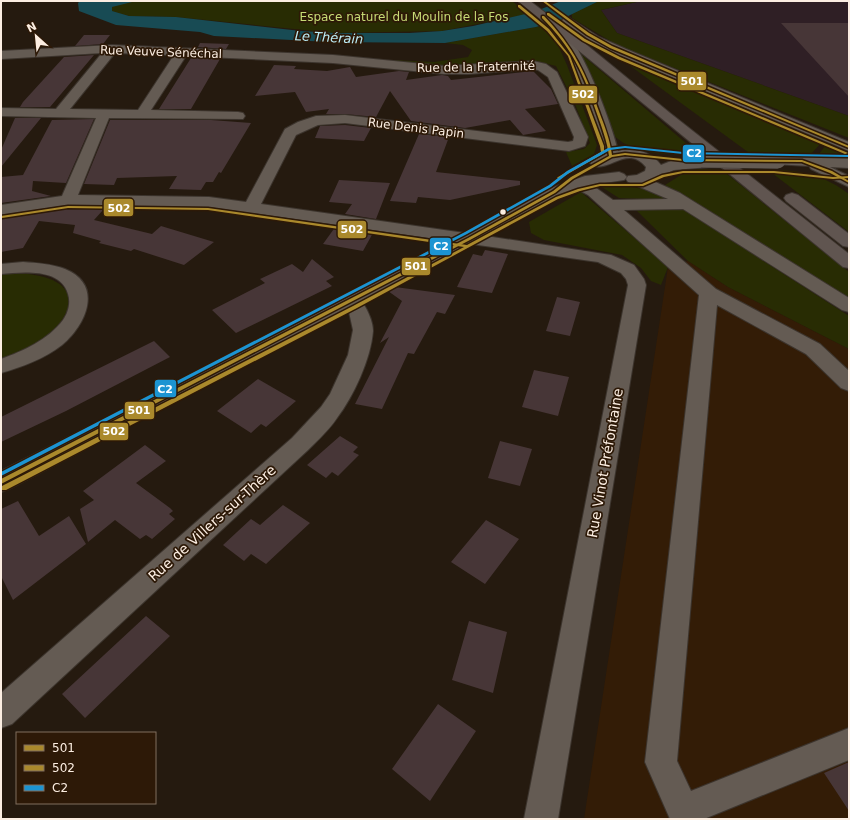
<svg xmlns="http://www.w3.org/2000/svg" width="850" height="820" font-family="'DejaVu Sans',sans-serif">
	<rect width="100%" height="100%" fill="#251a0f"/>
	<path fill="#331c06" d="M688 261 728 287 849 349V819H584L668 267Z"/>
	<path fill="#2f1f25" d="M641 1H849V116L617 33 601 10Z"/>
	<path fill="#282c03" d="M122 1H512L528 14 442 31 334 33 176 17 129 16 111 11 112 7Z
		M599 1H641L601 10 617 33 849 116V138L617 45 572 18V14Z
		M542 26 557 43 567 65 597 145 594 154 572 166 566 152 584 149 590 143 575 104 556 66 540 62 454 66 399 64 392 60 434 62 468 57 472 50 463 45 445 43Z
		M618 53 823 141 810 155H752L614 54Z
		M581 54 700 155C670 154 637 157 613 135Z
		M828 142 849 155V158H816Z
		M698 169 722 170 849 272V300L665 185 684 173Z
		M768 170C798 169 825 175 849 194V232Z
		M617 184 653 191 669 200 619 198 600 186Z
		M581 192 668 267 661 285 651 281 641 268 622 255 544 240 531 233 529 222Z
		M635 209H683L849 316V349L728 287 688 261Z
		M15 273C112 277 60 344 1 359V274Z"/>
	<path fill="#184b54" d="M80 1H136L112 7V11L129 16 176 17 301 31 334 33H409L442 31 473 26 534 12 561 1H599L560 20 536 27 445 43 329 42 214 36 200 32 116 25 79 11 78 3Z"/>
	<path fill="#473637" d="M781 23H849V97Z
		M84 35H110L103 44 75 46Z
		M200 43 229 44 226 49 198 47Z
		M94 55 50 107H20L23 102 64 57Z
		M191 58 220 59 191 109H159Z
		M274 65 296 66 294 69 327 71 350 67 356 77 399 71 409 72 406 80 442 75 448 76 451 80 533 71 551 89 558 104 525 109 546 131 523 135 510 120 465 128 411 121 390 91 376 117 345 114H326L329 109 306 112 295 92 255 96Z
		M15 118H41L1 167V150Z
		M94 119 66 183 33 181 32 191 51 196 1 203V177L23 175 52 120Z
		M110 120H211L251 123 221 173 219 172 213 182H206L201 190 169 189 177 176 117 178 114 185 84 184Z
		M345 125 371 128 364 141 315 138 320 126Z
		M419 134 449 137 436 172 520 181V185L450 200 418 197 416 203 390 201Z
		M339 180 390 183 376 219 345 214 352 204 329 202Z
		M68 206 90 207 103 210 94 220 152 234 161 226 214 242 184 265 134 249 131 251 99 243 101 241 73 233 75 225 39 221 23 248 1 252V216Z
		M336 226 372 231 373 233 363 251 323 244Z
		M485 250 508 254 492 293 457 287 473 254 482 256Z
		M312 259 334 277 326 281 332 286 236 333 212 310 265 283 260 279 292 264 303 272Z
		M395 287 455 295 445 314 437 312 414 354 408 353 382 409 355 404 389 337 380 343 402 301 388 291Z
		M557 297 580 302 570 336 546 331Z
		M154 341 170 357 66 411 1 442V417Z
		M534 370 569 377 558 416 522 407Z
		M258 379 296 401 266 427 261 424 251 433 217 411Z
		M340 436 358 447 353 452 359 455 338 476 332 472 326 478 307 465Z
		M500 441 532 449 520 486 488 478Z
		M145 445 166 461 136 483 170 508 173 511 169 514 175 519 152 539 146 535 140 539 115 520 88 542 80 509 94 500 83 491Z
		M18 501 39 536 69 516 86 544 13 600 1 576V509Z
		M283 505 310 523 266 564 251 554 244 561 223 545 251 519 260 525Z
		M486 520 519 539 485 584 451 562Z
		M146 616 170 636 85 718 62 694Z
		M469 621 507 632 493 693 452 680Z
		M438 704 476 731 430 801 392 769Z
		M849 762V811L824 773Z"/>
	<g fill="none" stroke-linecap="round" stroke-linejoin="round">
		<defs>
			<path id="minor" d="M568 17 599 37 626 49 849 142V151L618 55 591 41 564 22 562 20Z
				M553 22C577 27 613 127 618 151 634 147 650 151 661 165L671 161 705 159 710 161 713 164 710 167 674 170 651 180 680 193 849 298V312L842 310 683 209 624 210 716 289 820 344 849 371V391L841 388 806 354 717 305 677 761 691 791 849 728V760L704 819H670L645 762 699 295 588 195 577 189 560 195 486 236 611 255 634 265 644 279 646 285 558 819H524L628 285 626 279 621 273 598 262 471 244 363 303C368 311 373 322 373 331 371 359 353 397 337 418 329 430 318 440 308 450L12 724 1 728V693L292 438 321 407 330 394 348 355 353 330 349 312 348 311 9 489 1 492V471L345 297 450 241 209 207 68 205 1 215V205L62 196 96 118 1 116V108L56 109 102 53 1 59V51L112 45 333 55 444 66 533 61 546 64 557 72 588 137 585 146 569 151 345 123 318 125 296 135 261 204 465 233 548 189 585 176 619 172 624 174 627 177 624 180 592 185 613 200 668 199 628 182 626 179 628 176 637 175 645 171 646 167C628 145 611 171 593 166L590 163 593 160 603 155 602 144 572 59 564 44 547 25ZM115 53 174 55 138 110 70 109ZM186 56 333 63 444 74H469L533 69 538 70 548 77 574 137 573 141 568 142 345 115 316 116 298 122 285 129 246 202 209 197 78 195 109 118 243 119 245 116 243 113 238 112 151 110Z
				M778 156 849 158V168L830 167 849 176V187L811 169 809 166 773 164 770 161 773 158Z
				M23 262C37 263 52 264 65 269 104 285 86 325 62 345 44 359 22 367 1 373V359C23 351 48 340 63 320 68 313 71 303 68 294 61 268 23 272 1 274V264Z"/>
			<path id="major" d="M518 1H530L577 37 670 113 849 254V268L843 267Z
				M792 193 798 195 849 234V247L843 246 786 201 784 198 786 195Z"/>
		</defs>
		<use href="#minor" stroke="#3c342d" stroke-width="2"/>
		<use href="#major" stroke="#3c342d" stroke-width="2"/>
		<use href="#minor" fill="#645b53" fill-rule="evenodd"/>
		<use href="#major" fill="#605550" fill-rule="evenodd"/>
		<defs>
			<path id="minor-bridge" d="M701 160 778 161"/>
		</defs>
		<use href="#minor-bridge" stroke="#3c342d" stroke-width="16" stroke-linecap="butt"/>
		<use href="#minor-bridge" stroke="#645b53" stroke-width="15"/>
		<defs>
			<path id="bus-1" d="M542 1H545L589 33 612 46 849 146V148L610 48 587 35Z
				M542 16H544C574 47 586 74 600 114 605 127 610 140 612 155L625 153 683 159 802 160 832 171 849 181V183L830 173 802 162 683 161 625 155 612 157 573 179 555 193 470 240 1 484V479L468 238 553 191 571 177 609 156C607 141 602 128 597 114 584 74 572 48 542 18Z"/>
			<path id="bus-2" d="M518 5H520L549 29 570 56 604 146V153L559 179 557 178 558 177 601 152 600 146 568 56 547 31 518 7Z
				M547 13H549L585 39 620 57 848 153 845 154 618 59 583 41 547 15Z
				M683 171H774L833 177 849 176V178L833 179 774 173H683L664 177 643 186H600L580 191 558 199 357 308 6 490H2L1 488 2 486 353 306 464 247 208 210 68 208 2 218H1V216L68 206 208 208 467 245 556 197 578 189 600 184H642L662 175Z"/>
			<path id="bus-3" d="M625 146 683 152 849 155V157L683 154 625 148 610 150 569 173 551 187 467 234 1 476V472L465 232 549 185 567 171 608 148Z"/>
		</defs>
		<use href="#bus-1" stroke="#2d1907" stroke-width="3"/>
		<use href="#bus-2" stroke="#2d1907" stroke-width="3"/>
		<use href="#bus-3" stroke="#2d1907" stroke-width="3"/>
		<use href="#bus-1" fill="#aa892c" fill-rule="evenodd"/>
		<use href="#bus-2" fill="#aa892c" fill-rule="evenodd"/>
		<use href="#bus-3" fill="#1c94d2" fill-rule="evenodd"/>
	</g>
	<circle fill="#fceee2" stroke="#2d1907" stroke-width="1.5" cx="503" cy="212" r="3.5"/>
	<g text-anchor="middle" stroke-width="3.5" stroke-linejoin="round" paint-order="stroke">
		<g font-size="12" fill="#c7db75" stroke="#2d1907">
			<text x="404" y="21">Espace naturel du Moulin de la Fos</text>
		</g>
		<g font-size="12" fill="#fceee2" stroke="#2d1907">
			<text transform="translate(161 52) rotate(2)" y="4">Rue Veuve Sénéchal</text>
			<text transform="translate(476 67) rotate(-1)" y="4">Rue de la Fraternité</text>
			<text transform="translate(416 128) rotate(7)" y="4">Rue Denis Papin</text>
		</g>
		<g font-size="13" font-style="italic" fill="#baebf6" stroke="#2d1907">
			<text transform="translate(329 37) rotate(3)" y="5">Le Thérain</text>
		</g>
		<g font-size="14" fill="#fceee2" stroke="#2d1907">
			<text transform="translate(605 463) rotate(-80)" y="5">Rue Vinot Préfontaine</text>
			<text transform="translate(212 523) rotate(-42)" y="5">Rue de Villers-sur-Thère</text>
		</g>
	</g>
	<g stroke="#2d1907" stroke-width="1.5">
		<rect x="677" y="71" width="30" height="20" rx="4" fill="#aa892c"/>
		<rect x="568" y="85" width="30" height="19" rx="4" fill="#aa892c"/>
		<rect x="682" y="144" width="23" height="19" rx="4" fill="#1c94d2"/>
		<rect x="103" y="198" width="31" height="19" rx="4" fill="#aa892c"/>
		<rect x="337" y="220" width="30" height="19" rx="4" fill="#aa892c"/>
		<rect x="429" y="237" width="23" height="19" rx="4" fill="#1c94d2"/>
		<rect x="401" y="257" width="30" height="19" rx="4" fill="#aa892c"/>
		<rect x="154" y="379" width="23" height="19" rx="4" fill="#1c94d2"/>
		<rect x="124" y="401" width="31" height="19" rx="4" fill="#aa892c"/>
		<rect x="99" y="422" width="30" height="19" rx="4" fill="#aa892c"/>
	</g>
	<g font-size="11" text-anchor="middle" font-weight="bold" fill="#fff">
		<text x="692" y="85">501</text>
		<text x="583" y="98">502</text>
		<text x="694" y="157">C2</text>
		<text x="119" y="212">502</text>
		<text x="352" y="233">502</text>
		<text x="441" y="250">C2</text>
		<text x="416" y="270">501</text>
		<text x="165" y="393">C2</text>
		<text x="139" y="414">501</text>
		<text x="114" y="435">502</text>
	</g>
	<rect width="850" height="820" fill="none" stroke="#fceee2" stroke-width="4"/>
	<rect x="16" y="732" width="140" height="72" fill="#2d1907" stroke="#806e5f"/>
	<rect x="24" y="745" width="20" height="6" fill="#aa892c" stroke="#806e5f"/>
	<text x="52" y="752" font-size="12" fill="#fceee2">501</text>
	<rect x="24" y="765" width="20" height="6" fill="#aa892c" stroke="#806e5f"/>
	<text x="52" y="772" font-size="12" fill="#fceee2">502</text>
	<rect x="24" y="785" width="20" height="6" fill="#1c94d2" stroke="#806e5f"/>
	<text x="52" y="792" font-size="12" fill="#fceee2">C2</text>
	<g transform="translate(36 36) rotate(333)" stroke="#2d1907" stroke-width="3" paint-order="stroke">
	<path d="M0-3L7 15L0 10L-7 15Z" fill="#fceee2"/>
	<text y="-6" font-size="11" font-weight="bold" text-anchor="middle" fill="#fceee2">N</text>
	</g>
</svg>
